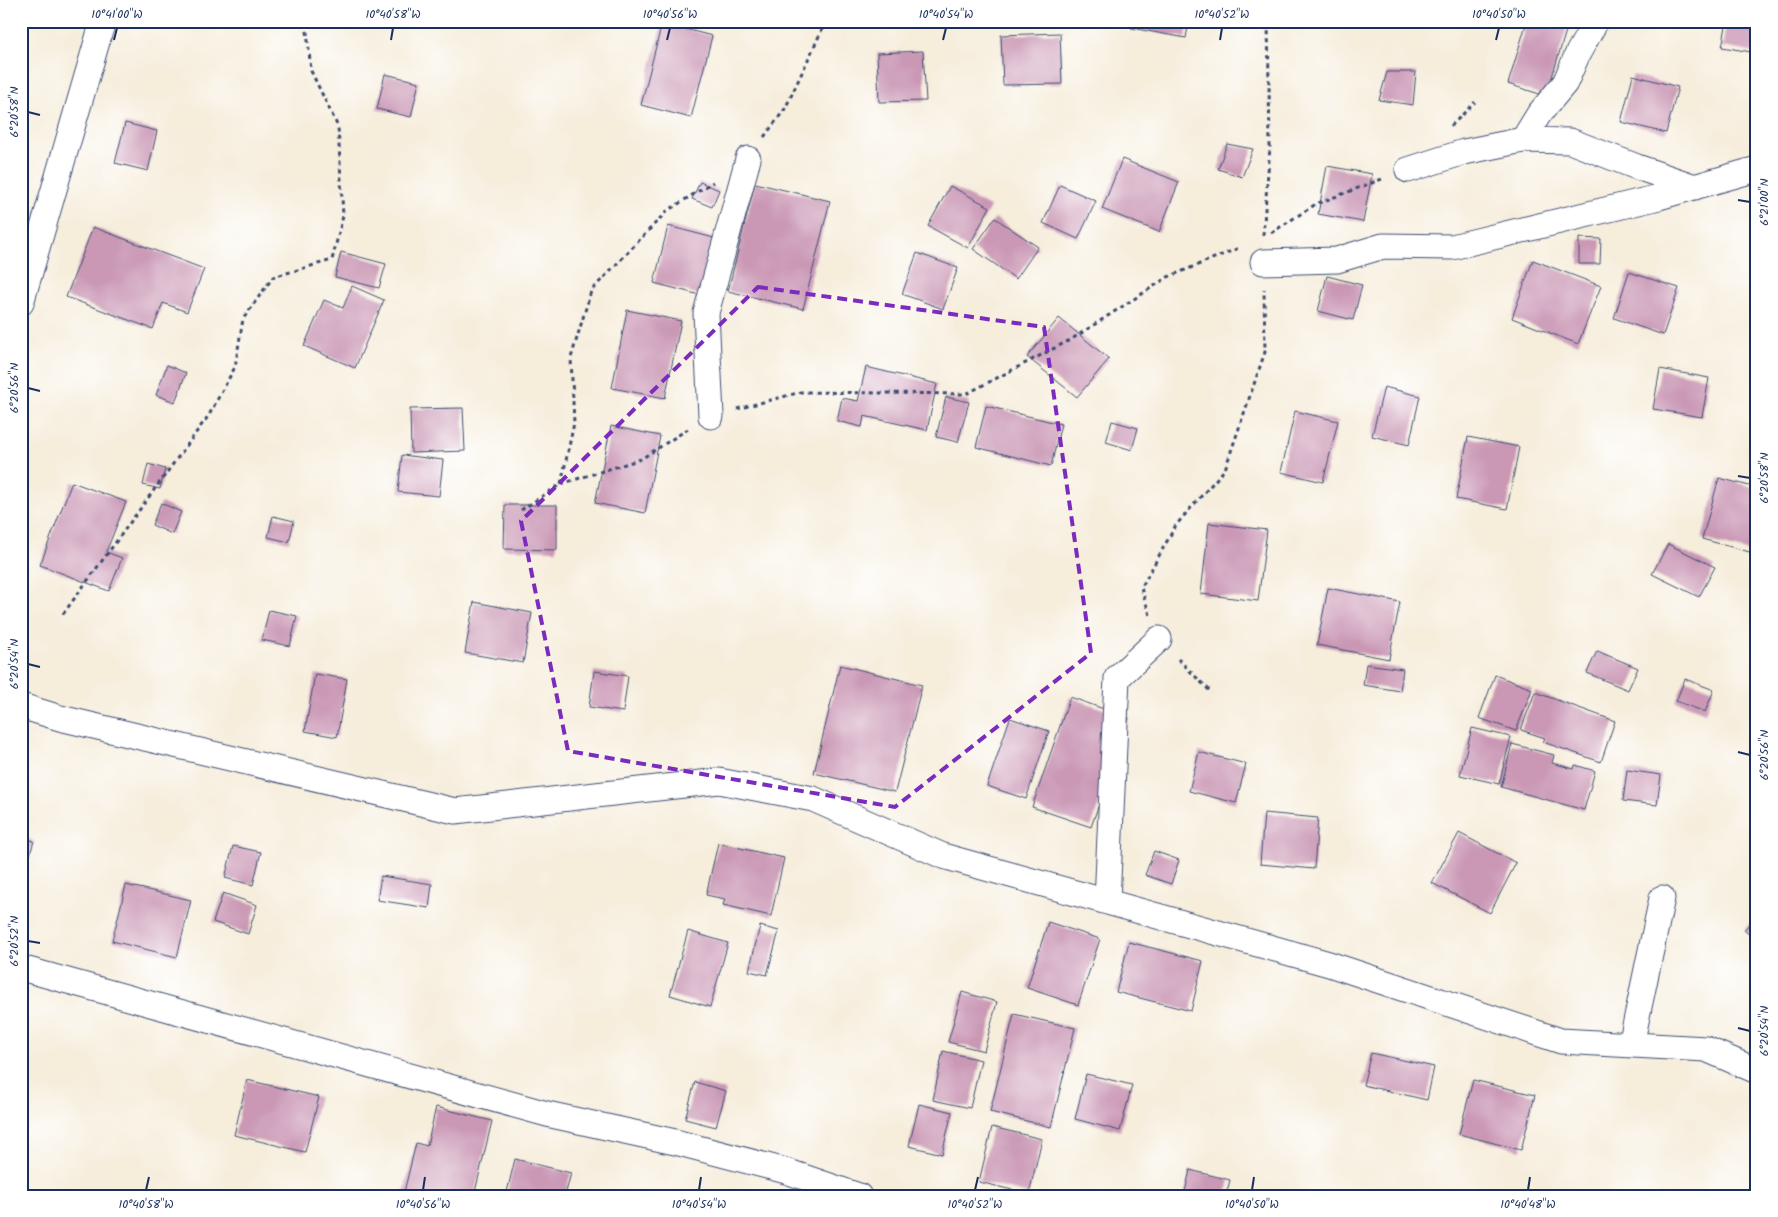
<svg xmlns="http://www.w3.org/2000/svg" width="1778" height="1217" font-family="Kalam,sans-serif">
	<rect width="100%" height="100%" fill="#fff"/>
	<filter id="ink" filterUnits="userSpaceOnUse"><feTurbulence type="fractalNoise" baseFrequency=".02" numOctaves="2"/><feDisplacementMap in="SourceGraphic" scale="10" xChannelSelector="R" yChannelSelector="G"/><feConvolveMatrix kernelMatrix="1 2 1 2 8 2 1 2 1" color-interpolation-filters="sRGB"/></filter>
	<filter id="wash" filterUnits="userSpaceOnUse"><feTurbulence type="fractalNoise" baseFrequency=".0096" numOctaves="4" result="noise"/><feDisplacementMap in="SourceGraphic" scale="20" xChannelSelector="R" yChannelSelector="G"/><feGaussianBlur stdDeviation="1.12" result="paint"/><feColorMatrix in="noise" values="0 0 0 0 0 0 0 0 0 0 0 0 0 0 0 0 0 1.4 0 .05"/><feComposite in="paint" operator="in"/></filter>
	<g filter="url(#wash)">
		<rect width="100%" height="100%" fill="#f6eddb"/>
		<g id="blocks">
			<path fill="#ca98b5" d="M1132 21H1189L1186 38 1131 28Z
				M1527 21H1569L1546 96 1508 84Z
				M1727 21H1757V53L1722 47Z
				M662 23 712 36 691 118 641 105Z
				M1060 33 1062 84 1003 85 1001 35Z
				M923 51 926 101 879 102 877 53Z
				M1387 72H1416L1413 105 1379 100Z
				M385 74 419 82 411 117 377 109Z
				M1633 75 1678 87 1666 133 1621 122Z
				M125 123 157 131 148 171 115 163Z
				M1227 144 1253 149 1242 177 1218 169Z
				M1122 159 1179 182 1159 232 1102 209Z
				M1327 166 1372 174 1363 222 1318 214Z
				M700 182 719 190 712 207 692 199Z
				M755 183 830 201 803 309 728 291Z
				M1060 185 1096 201 1078 239 1043 223Z
				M950 186 990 207 968 248 928 226Z
				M995 218 1038 247 1016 279 973 249Z
				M668 226 714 238 700 295 654 283Z
				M93 227 204 269 187 312 163 303 153 329 66 297Z
				M1579 238 1601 239 1600 264H1579Z
				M341 252 386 264 379 288 335 277Z
				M917 253 958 268 943 309 902 294Z
				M1533 260 1601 286 1578 344 1512 318Z
				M1629 272 1679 288 1663 335 1614 318Z
				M1327 276 1362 285 1353 320 1318 311Z
				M352 286 384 300 355 368 304 346 324 300 343 308Z
				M627 310 681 321 665 398 612 388Z
				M1059 318 1109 359 1077 397 1027 357Z
				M167 365 186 373 175 402 156 395Z
				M866 367 937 384 927 430 864 416 862 427 837 421 842 398 858 401Z
				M1660 369 1709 378 1702 417 1653 409Z
				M1384 387 1420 396 1409 445 1372 436Z
				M946 397 969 402 958 442 936 437Z
				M986 406 1061 424 1051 466 976 447Z
				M463 408 465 451 411 453 410 409Z
				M1295 411 1338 421 1323 482 1281 472Z
				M1112 421 1138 428 1132 450 1106 442Z
				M611 426 660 436 645 513 595 503Z
				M1468 437 1519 447 1507 509 1456 499Z
				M402 455 443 460 439 496 398 492Z
				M148 464 165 469 160 489 143 485Z
				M1719 478 1757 488V554L1702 539Z
				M72 482 126 502 106 552 122 558 109 591 40 565Z
				M161 503 181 512 172 534 152 525Z
				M505 505H557V550L504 549Z
				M273 516 294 521 289 542 268 537Z
				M1209 523 1267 530 1258 601 1201 594Z
				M1668 544 1715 567 1699 597 1652 574Z
				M1328 588 1400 602 1389 659 1317 645Z
				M474 602 532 613 523 663 465 653Z
				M269 610 297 616 290 646 262 640Z
				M1597 651 1638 668 1628 690 1587 673Z
				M1366 664 1403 669 1400 691 1363 685Z
				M840 665 922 685 895 792 814 773Z
				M594 671 628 676 623 712 589 707Z
				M315 674 347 679 337 737 305 731Z
				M1495 675 1532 689 1516 731 1479 718Z
				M1685 679 1714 690 1705 712 1676 701Z
				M1535 692 1615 721 1601 762 1543 742 1545 738 1521 730Z
				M1070 697 1129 718 1091 827 1032 807Z
				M1010 718 1049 731 1026 799 987 786Z
				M1472 728 1511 737 1499 784 1460 775Z
				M1512 744 1554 755 1552 763 1574 769 1575 765 1595 771 1584 810 1501 787Z
				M1199 752 1246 764 1236 803 1189 791Z
				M1627 770 1661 775 1657 805 1623 801Z
				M1264 813 1318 818 1314 869 1260 864Z
				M1459 833 1516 863 1490 913 1432 883Z
				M21 837 34 841 22 881H21Z
				M718 843 784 858 771 916 723 905 725 899 706 895Z
				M233 846 261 852 253 885 225 878Z
				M1154 851 1179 860 1171 884 1145 875Z
				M381 876 432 884 429 908 377 900Z
				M126 885 191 900 177 957 112 941Z
				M223 893 257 905 248 934 213 922Z
				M1757 915V941L1744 930Z
				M1048 922 1100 939 1078 1005 1027 988Z
				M760 926 779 931 767 975 749 971Z
				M688 931 728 943 710 1007 670 995Z
				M1129 942 1203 961 1191 1011 1116 992Z
				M962 992 997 1002 984 1051 948 1042Z
				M1014 1014 1075 1028 1051 1127 990 1112Z
				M943 1051 981 1060 970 1108 933 1100Z
				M1371 1053 1434 1067 1427 1100 1363 1085Z
				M1086 1074 1132 1085 1120 1131 1075 1119Z
				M247 1080 319 1097 305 1152 234 1135Z
				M1473 1080 1535 1095 1521 1150 1459 1134Z
				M695 1082 726 1091 716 1127 685 1119Z
				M919 1104 952 1112 942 1154 909 1146Z
				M436 1107 492 1121 474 1196H403L416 1143 427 1146Z
				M992 1127 1042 1139 1029 1194 979 1182Z
				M515 1159 571 1173 565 1196H506Z
				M1190 1170 1230 1180 1226 1196H1184Z"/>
		</g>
	</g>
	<g filter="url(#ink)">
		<use href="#blocks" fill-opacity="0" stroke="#3c4c71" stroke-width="1"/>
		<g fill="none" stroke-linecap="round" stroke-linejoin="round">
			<defs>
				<path id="minor" d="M1523 140 1539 114 1565 83 1578 53 1596 21
					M1408 170 1464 152 1523 140 1570 141 1637 167 1695 187
					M1263 262 1337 260 1383 246 1452 247 1659 197 1757 169
					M21 303 103 21
					M711 416 706 313 748 159
					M21 706 60 718 455 811 719 781 813 799 943 856 1329 964 1561 1041 1706 1049 1757 1071
					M1107 902 1117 678 1159 639
					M21 968 547 1114 675 1142 786 1171 859 1196
					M1631 1045 1662 898"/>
			</defs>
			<use href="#minor" stroke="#3c4c71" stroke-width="27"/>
			<path stroke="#3c4c71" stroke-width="3" stroke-dasharray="4 4" stroke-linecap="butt" d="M1451 126 1475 102
				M764 137 785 109 826 21
				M1271 233 1316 204 1382 179
				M1263 235 1270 147 1268 21
				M737 409 801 392 966 394 1072 339 1168 277 1239 248
				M561 484 641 459 688 429
				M521 510 561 484 574 423 571 358 591 291 667 211 713 182
				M63 614 209 415 235 367 243 319 273 277 332 260 343 216 338 127 311 71 306 21
				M1150 615 1141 588 1176 525 1225 469 1265 352 1264 289
				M1178 659 1212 693"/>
			<use href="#minor" stroke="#fff" stroke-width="25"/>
		</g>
	</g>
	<path fill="none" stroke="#7b2cbf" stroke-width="4" stroke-dasharray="10 6" stroke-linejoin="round" d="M758 287 1044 327 1091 653 895 807 568 751 521 521Z"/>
	<path fill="none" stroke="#1b2f5e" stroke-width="2" d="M114 40 117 28M391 40 393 28M667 40 670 28M943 40 946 28M1220 40 1222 28M1496 40 1499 28M28 112 40 115M1738 200 1750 202M28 388 40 391M1738 476 1750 478M28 664 40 667M1738 752 1750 755M28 941 40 943M1738 1028 1750 1031M146 1190 149 1177M423 1190 425 1177M699 1190 701 1177M975 1190 978 1177M1252 1190 1254 1177M1528 1190 1530 1177"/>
	<rect width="1778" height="1217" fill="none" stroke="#fff" stroke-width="55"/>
	<rect x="28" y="28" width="1722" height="1162" fill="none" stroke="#1b2f5e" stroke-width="2"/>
	<g font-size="12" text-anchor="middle" fill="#1b2f5e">
		<text x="117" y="18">10°41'00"W</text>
		<text x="393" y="18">10°40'58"W</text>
		<text x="670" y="18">10°40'56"W</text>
		<text x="946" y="18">10°40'54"W</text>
		<text x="1222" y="18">10°40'52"W</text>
		<text x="1499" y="18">10°40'50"W</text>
		<text transform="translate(14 112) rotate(-90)" y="4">6°20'58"N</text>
		<text transform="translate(1764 202) rotate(-90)" y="4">6°21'00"N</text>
		<text transform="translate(14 388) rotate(-90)" y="4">6°20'56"N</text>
		<text transform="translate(1764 478) rotate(-90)" y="4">6°20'58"N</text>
		<text transform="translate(14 664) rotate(-90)" y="4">6°20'54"N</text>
		<text transform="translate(1764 755) rotate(-90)" y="4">6°20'56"N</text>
		<text transform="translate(14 941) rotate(-90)" y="4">6°20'52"N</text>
		<text transform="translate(1764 1031) rotate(-90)" y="4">6°20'54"N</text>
		<text x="146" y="1208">10°40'58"W</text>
		<text x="423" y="1208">10°40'56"W</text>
		<text x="699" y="1208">10°40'54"W</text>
		<text x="975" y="1208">10°40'52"W</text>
		<text x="1252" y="1208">10°40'50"W</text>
		<text x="1528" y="1208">10°40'48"W</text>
	</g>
</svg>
